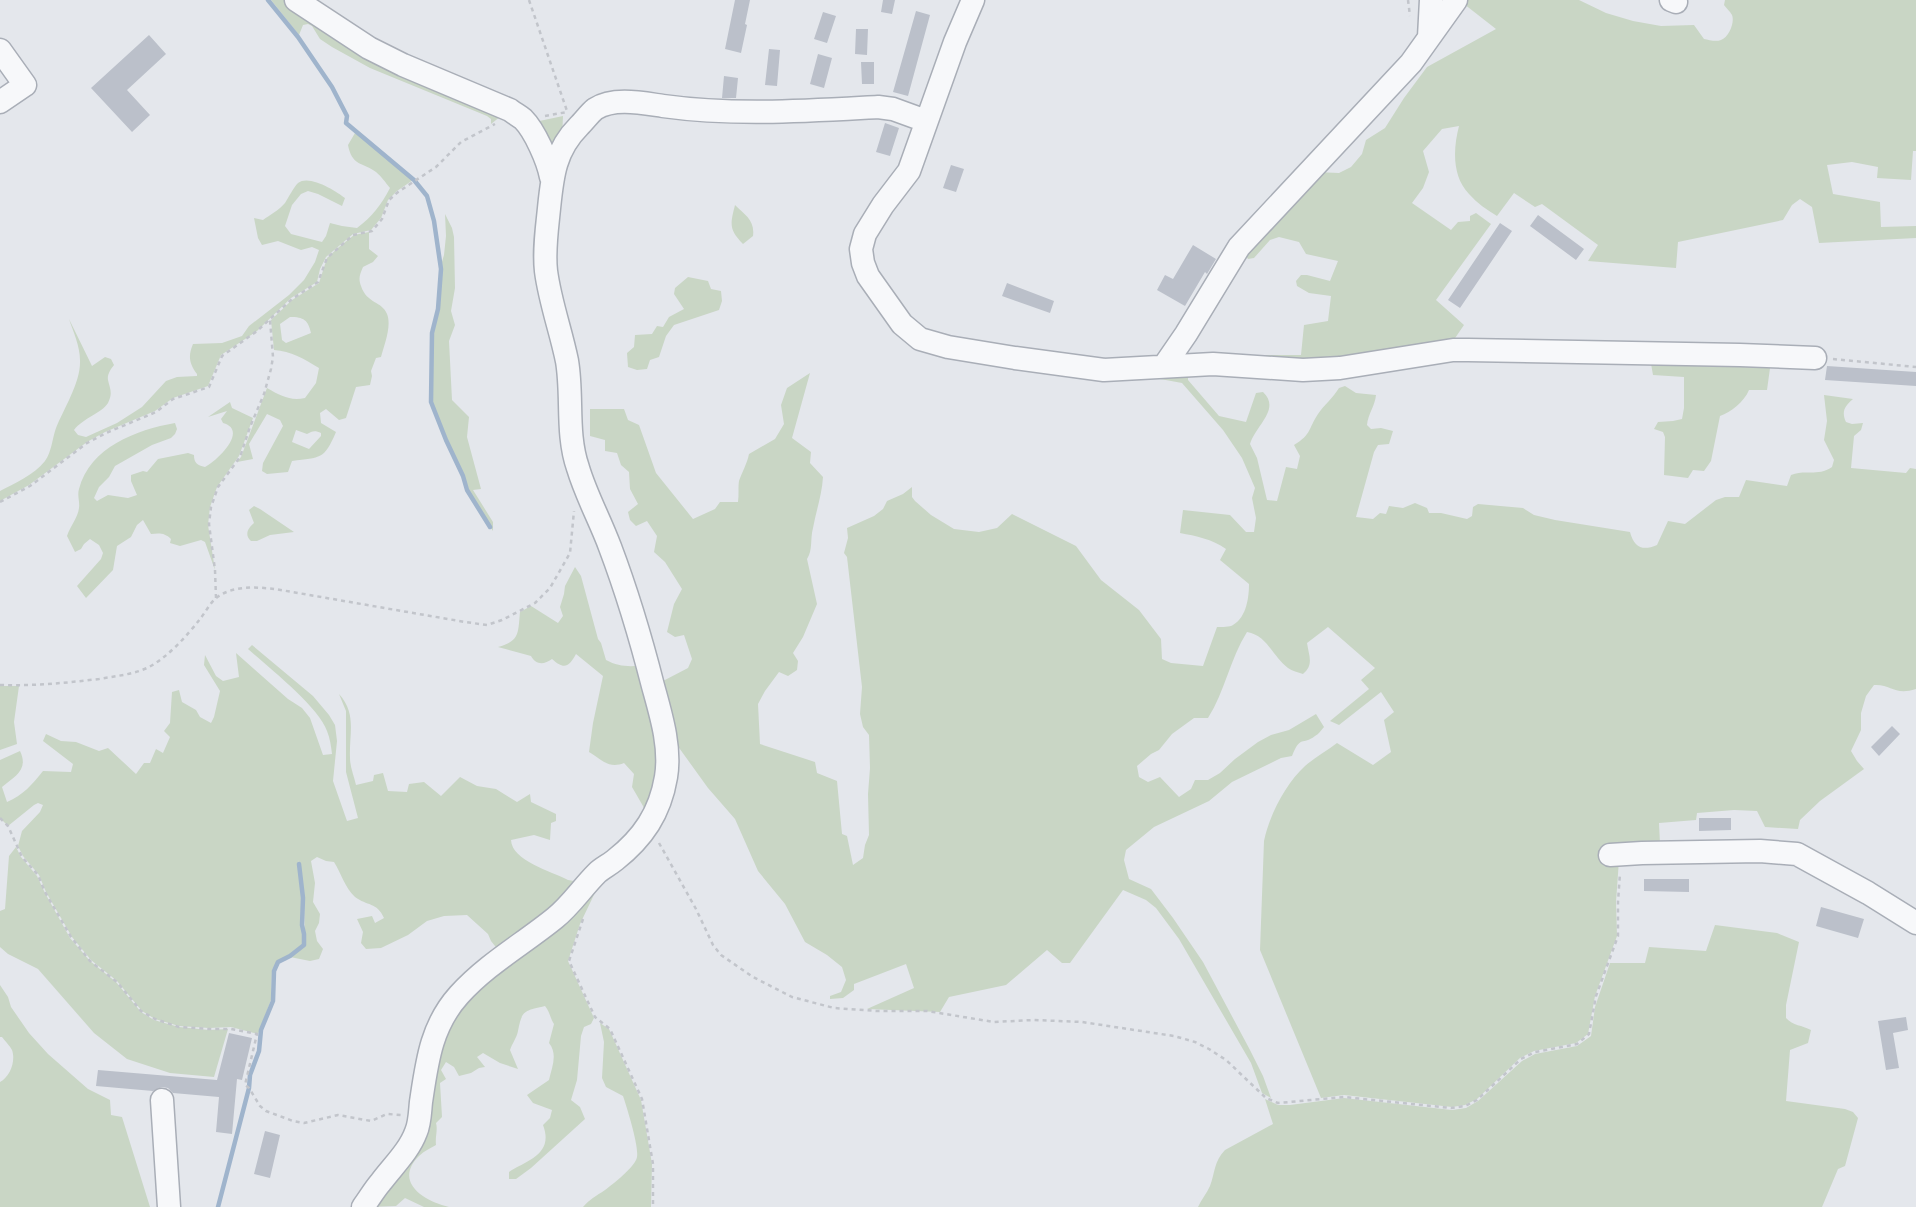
<svg xmlns="http://www.w3.org/2000/svg" width="1916" height="1207" font-family="'Public Sans',sans-serif">
	<rect width="100%" height="100%" fill="#e4e7ec"/>
	<path fill="#c9d6c5" fill-rule="evenodd" d="M271 0H291L501 116 491 124V119L487 116 370 68 332 47 320 39 312 26 308 24 303 25 299 35Z
		M1467 0H1579L1606 13 1633 21 1661 26 1694 25 1704 39C1709 40 1716 42 1721 40 1729 37 1735 22 1732 15 1730 11 1726 8 1724 5L1725 0H1916V151H1913L1911 180 1877 178 1878 167 1852 162 1827 165 1833 194 1880 202 1881 227 1916 226V238L1819 243 1812 207 1800 199 1792 205 1783 220 1678 242 1676 268 1588 261 1598 245 1542 204 1535 207 1514 193 1497 216C1487 210 1477 203 1469 194 1452 176 1453 149 1459 126L1442 129 1423 151 1429 172 1423 188 1412 203 1451 230 1458 222 1470 221V216L1476 213 1491 224 1436 300 1464 325 1451 344 1361 362 1266 364V355H1301L1304 325 1328 321 1331 296 1309 293 1297 286 1296 281 1301 275H1307L1330 281 1338 261 1306 254 1299 242 1279 237 1270 240 1254 258 1248 259 1241 249 1316 172 1339 173 1351 167 1362 154 1366 140 1385 128 1404 98 1427 67 1496 29 1464 4Z
		M563 116 562 139 557 155 530 123Z
		M355 133 387 157 413 180 397 191 388 200 381 218 371 230 353 234 326 257 320 269 317 282 291 298 257 331 221 355 208 386 173 398 155 411 105 432 87 442 29 485 0 501V491C15 483 34 475 45 461 52 451 52 439 56 428 64 408 81 382 80 360 80 346 73 331 69 319L92 366 105 357 111 359 114 365C111 369 107 374 108 380 110 389 113 393 108 403 102 413 83 418 74 430L78 435 86 437 117 423 142 407 166 381 177 377 197 376V374C189 363 188 356 193 344L222 343 242 336 249 326 289 295 304 280 315 262 319 250 312 247 301 250 278 241 262 245 258 238 254 218 263 220C270 215 279 210 285 203 289 197 293 188 298 183 309 174 336 191 345 198L342 206 318 194 308 191 301 194 292 205 285 226 291 234 322 242 326 236 330 223 342 226 357 228C372 217 381 205 390 188 385 182 382 177 376 172 362 162 352 166 348 145Z
		M735 205C745 215 755 220 753 236L743 244C729 229 730 225 735 205Z
		M445 214 452 228 454 237 455 288 451 311 455 325 449 341 452 400 469 417 467 437 481 489 473 490 493 522V531L468 490 464 475 446 440 432 402 433 333 439 309 441 265 444 255 446 236Z
		M369 232V249L378 256 373 262 363 267C360 274 358 278 361 286 367 304 382 301 387 314 392 326 384 345 381 357L376 358 371 371 372 376 370 385 356 387 346 418 339 420 326 409 320 413 321 423 336 432C324 460 321 457 292 461L288 472 267 474 262 471 263 463 283 426 280 420 267 414 249 444 253 459 237 462 241 457 267 388C281 396 290 401 305 398L316 383 319 368C304 359 291 351 274 350L271 320 292 300 319 283 327 258 339 247 354 235ZM290 317C304 317 308 320 311 333L286 343 282 340 280 324ZM296 430 307 434C312 431 315 430 321 433V436L309 449 292 442Z
		M688 277 708 281 711 289 721 291 722 301 719 310 674 325 666 336 659 357 650 360 647 369 637 370 628 367 627 353 634 347 635 335 652 334 657 326 663 327 669 317 684 309 674 294 675 288Z
		M1650 358 1771 361 1767 390H1749C1744 402 1731 412 1720 416L1711 461 1704 471 1693 470 1688 478 1664 475 1665 437 1663 432 1654 429 1658 422 1673 421 1682 419 1684 408V377L1653 375Z
		M810 373 792 438 811 452 810 463 823 477C822 495 816 511 813 528 810 539 813 550 807 559L817 604 803 637 793 653 798 661 797 670 788 676 779 672 765 691 758 704 760 744 815 762 817 773 837 781 842 834 847 836 853 865 863 858 865 845 869 835 868 794 870 768 869 735 863 727 860 714 862 687 847 557 844 553 848 538 847 528 874 516 883 509 887 501 903 494 912 487V497L915 501 931 515 954 529 979 532 997 528 1012 514 1076 546 1101 580 1139 610 1161 639 1162 659 1171 663 1203 666 1217 627C1222 627 1230 627 1233 625 1247 617 1249 596 1249 584L1220 560 1226 549C1212 539 1196 536 1180 533L1183 510 1230 515 1246 532H1254L1256 518 1252 498 1255 488 1242 458 1223 430 1182 383 1133 374 1188 375V380L1219 416 1246 422 1256 393 1263 392C1281 409 1256 425 1250 444L1257 458 1267 500 1277 501 1286 467 1297 469 1300 456 1294 445C1312 434 1308 429 1318 414 1324 405 1333 398 1339 388L1345 386 1356 393 1376 395C1375 406 1368 414 1367 425L1371 429 1381 428 1393 431 1389 444 1378 445 1374 452 1356 517 1373 519 1380 513 1386 514 1389 506 1403 508 1415 503 1427 508 1429 513H1441L1467 519 1472 516 1473 507 1478 504 1523 508 1534 515 1555 520 1630 532C1634 548 1643 551 1657 545L1668 521 1685 524 1716 500 1725 497H1739L1746 480 1787 486 1791 475C1805 469 1817 477 1832 467L1834 460 1824 440 1827 421 1824 395 1853 399C1845 406 1841 411 1846 422L1852 424 1863 423 1861 430 1854 436 1851 468 1906 473 1910 468 1916 469V689C1894 696 1892 684 1874 685L1866 696 1861 713V730L1851 751 1857 761 1864 769 1820 801 1800 820 1798 829 1765 827 1757 811 1734 810 1697 813 1696 820 1659 823 1660 844 1604 850 1598 854 1603 860H1619L1616 902 1617 936 1595 996 1588 1034 1576 1043 1534 1051 1520 1058 1477 1099 1465 1105 1452 1107 1344 1095 1321 1098 1260 950 1264 841C1269 816 1286 783 1305 766 1315 757 1327 751 1337 743L1373 765 1391 752 1384 720 1394 712 1381 692 1339 725 1330 721 1369 689 1361 680 1375 668 1328 627 1307 643C1309 656 1314 665 1303 674 1298 672 1292 671 1288 668 1273 657 1267 635 1247 632 1230 659 1225 691 1208 718H1194L1172 734 1159 750 1151 754 1137 766 1139 777 1148 782 1160 777 1179 797 1191 789 1195 780H1208L1220 773 1235 759 1258 742 1271 735 1289 730 1316 714 1324 727C1321 730 1319 734 1315 736 1302 746 1301 734 1292 756L1281 758 1232 782 1209 801 1154 827 1126 850 1124 860 1129 879 1151 889 1173 918 1203 962 1250 1050 1263 1076 1271 1098 1262 1093 1251 1063 1179 939 1156 908 1146 900 1123 890 1070 963H1062L1047 950 1006 985 949 997 940 1012 867 1009 914 988 906 964 854 984V990L843 998 830 999V996L841 992 846 980 842 967 827 955 805 942 785 904 758 871 735 819 708 788 677 745 661 697 663 681 688 668 692 659 684 635 675 637 667 632 674 604 682 589 665 562 654 552 657 536 647 521 636 526 630 520 628 512 638 504 630 489 629 472 621 465 617 453 605 451V440L590 436V409H624L628 420 639 425 656 473 693 519 715 509 720 502H738C739 495 738 487 739 481 742 472 747 464 749 454L775 439 784 424 781 405 787 388Z
		M230 402 232 408 253 418 239 456 217 487 210 507 208 525 215 570 205 542 201 540 180 546 170 543 171 539C165 533 160 533 151 534L143 520 137 525 131 537 117 546 113 570 86 598 77 586 101 559 103 553 99 545 90 539 84 544 81 549 75 552 67 536C70 527 78 517 79 508 80 502 77 495 79 489 90 447 136 430 175 423L177 429 175 434 171 438 152 445 115 466 109 477 99 487 94 498 97 501 108 495 128 498 137 495 131 481V475L143 471 147 472 158 459 188 453 194 455C194 463 197 465 205 467 217 461 249 430 223 423L221 419 227 411 208 417Z
		M254 506 260 509 294 532 270 535 257 541H251C244 535 248 528 254 523L249 510Z
		M575 567 581 576 598 639 601 643 606 660C619 667 631 667 645 665L662 739 648 821 643 806 632 787 634 774 624 763C609 769 602 760 589 752L593 723 603 676 576 654C569 667 564 670 552 659 544 665 536 665 531 656L498 647C520 641 518 633 520 612L531 606 558 623 563 616 560 607 564 594 565 586Z
		M252 645 313 696 329 715 335 725 337 741 333 781 347 821 358 818 346 772V711L339 694C357 714 349 733 350 758 350 767 354 776 356 785L373 781 374 775 383 773 388 791 407 792 409 784 424 782 441 796 460 777 477 786 496 789 517 802 530 794 531 802 556 814V821L551 823 550 840 534 835 511 840C512 861 551 871 568 880L574 881 594 871 499 951 491 941 488 934 467 915 444 916 427 921 408 935 381 948 366 949 361 943 363 932 357 919 372 916 375 923 384 918C377 902 367 906 355 897 345 888 341 873 334 862L326 861 317 857 311 861 315 883 313 902 320 914 319 923 315 931 317 941 323 949 319 959 310 961 290 957 305 946 304 898 301 872 298 860 302 898 301 925 304 935 303 944 290 955 277 961 272 970 271 1000 258 1034 231 1027 209 1028 179 1026 155 1019 142 1011 117 981 91 960 72 937 46 892 39 875 23 856 18 846 22 831 40 812 43 805 38 803 34 805 8 826 0 818V760L20 751C29 770 15 776 2 787L7 802C23 795 32 785 43 771L71 772 73 764 43 741 46 734 61 741 76 742 99 751 108 748 136 774 144 763H150L156 749 163 753 170 737 164 731 170 723 172 692 179 690 182 702 196 710 200 717 211 723 214 717 220 691 204 665 205 655 216 676 223 681 239 677 236 653 288 699 302 708 310 718 323 755 332 754C331 746 330 738 327 731 319 707 268 667 248 649Z
		M0 686H19L14 722 17 744 0 750Z
		M16 847 21 857 37 876 45 893 70 938 90 961 116 982 141 1012 154 1020 179 1027 209 1030 228 1029 214 1077 170 1073 127 1059 94 1033 38 969 8 954 0 947V911L5 909 9 856Z
		M602 878 580 924 568 961 594 1018 591 1024 584 1027 581 1036 577 1080 571 1100 580 1107 585 1119 531 1168 516 1179H509V1172C528 1160 554 1154 543 1125L550 1118 552 1110 533 1103 527 1095 549 1080C552 1067 558 1054 549 1043L554 1024C550 1018 550 1012 545 1006 524 1011 522 1010 518 1031 517 1037 512 1044 510 1050L518 1069 500 1063 483 1053 477 1057 485 1067 479 1068 471 1073 459 1076 454 1067 446 1062 441 1070 446 1079 440 1083 442 1117 436 1123C438 1130 435 1137 436 1145 431 1148 424 1151 419 1156 393 1182 424 1201 449 1207H424L405 1198 396 1206 368 1207 411 1149 450 1011Z
		M1715 925 1777 933 1799 942 1786 1005V1018C1793 1026 1802 1025 1811 1030L1808 1043 1790 1050 1786 1101 1845 1109 1853 1112 1858 1118 1845 1166 1838 1169 1822 1207H1198C1201 1200 1207 1193 1210 1186 1215 1173 1214 1161 1225 1150L1273 1124 1265 1099 1278 1105H1290L1344 1098 1452 1110 1466 1108 1478 1101 1522 1061 1535 1054 1577 1046 1591 1036 1595 1007 1610 963H1645L1649 947 1706 951Z
		M0 985 8 997 11 1007 29 1033 48 1054 88 1089 110 1100 111 1115 122 1117 150 1207H0V1082C10 1077 16 1061 12 1050 10 1046 5 1041 2 1037H0Z
		M600 1023 609 1029 641 1100 652 1164 651 1207H583C590 1199 596 1196 605 1190 612 1185 636 1166 637 1157 639 1146 627 1108 623 1096L606 1087 602 1078 604 1042Z"/>
	<g fill="none" stroke-linecap="round" stroke-linejoin="round">
		<path stroke="#9fb4cc" stroke-width="4.5" d="M268 0 298 37 332 87 347 116 346 123 414 180 427 196 434 221 441 269 438 309 432 333 431 402 446 440 463 476 467 490 490 527
			M218 1207 249 1088 250 1075 259 1051 261 1030 273 1001 274 971 278 962 290 956 304 945V934L302 925 303 898 299 864"/>
	</g>
	<path fill="#bbc0ca" d="M735 0H750L745 24 747 25 741 53 725 49Z
		M883 0H895L892 14 881 12Z
		M916 11 930 15 908 96 893 92Z
		M823 12 836 16 827 43 814 39Z
		M856 29H868L867 55 855 54Z
		M149 35 166 54 127 90 150 115 132 132 91 88Z
		M769 49 780 50 777 86 765 85Z
		M818 54 832 58 824 88 810 84Z
		M861 62H874V84H862Z
		M724 76 738 78 736 98H722Z
		M885 123 899 128 890 156 876 152Z
		M951 165 964 169 956 192 943 188Z
		M1538 215 1584 249 1576 260 1530 226Z
		M1500 223 1512 231 1460 308 1448 300Z
		M1193 245 1216 259 1207 274 1205 272 1185 306 1157 290 1165 275 1173 279Z
		M1007 283 1054 301 1050 313 1002 296Z
		M1827 366 1916 372V386L1825 380Z
		M1892 726 1900 734 1879 756 1871 747Z
		M1699 818H1731V830L1699 831Z
		M1644 879H1689V892L1644 891Z
		M1821 907 1864 919 1858 938 1816 926Z
		M1906 1017 1908 1030 1893 1033 1899 1068 1886 1070 1878 1021Z
		M229 1033 252 1038 242 1080 237 1079 232 1134 216 1132 219 1097 173 1093 168 1088 162 1087 153 1091 96 1086 98 1070 217 1080Z
		M265 1131 280 1135 270 1178 254 1174Z"/>
	<g fill="none" stroke-linecap="round" stroke-linejoin="round">
		<defs>
			<path id="minor" d="M296 0 369 48 403 65 510 110C514 113 519 116 523 119 535 131 548 161 551 177
				M973 0 955 42 909 171 883 205 865 234 861 249 863 263 868 276 902 324 920 339 948 347 1015 358 1104 370 1213 364 1303 370 1340 368 1453 350H1468L1740 355 1815 358
				M1671 0 1676 2
				M1429 37 1431 0
				M0 50 25 85 0 102
				M1164 366 1186 334 1239 247 1411 63 1456 0
				M1610 855 1642 853 1760 851 1797 854 1868 893 1916 923
				M162 1100 169 1207
				M363 1207C369 1199 374 1190 381 1182 393 1166 409 1151 416 1132 420 1123 420 1111 421 1102 427 1062 431 1026 459 995 487 964 523 944 555 918 571 905 582 888 597 873 602 868 609 865 615 860 643 838 660 813 666 777 671 747 661 715 653 686 641 639 627 592 610 547 600 520 586 495 578 468 566 434 573 396 567 361 561 331 550 302 546 271 544 254 546 236 548 218 552 182 552 153 579 126 584 121 590 113 595 109 614 97 642 103 663 106 735 116 806 111 878 107L893 109 926 121"/>
		</defs>
		<use href="#minor" stroke="#a9aeb7" stroke-width="25"/>
		<path stroke="#c2c5cb" stroke-width="2.5" stroke-dasharray="4 4" stroke-linecap="butt" d="M529 0 567 111
			M1408 0 1410 16
			M545 116 567 112
			M1833 359 1916 367
			M0 502 30 486 87 443 106 433 156 412 173 399 209 387 222 356 257 331 292 299 318 282 327 258 353 235 372 231 382 219 389 200 398 192 436 167 461 142 495 124
			M216 598 215 570 209 524 211 507 218 487 240 457 250 427 264 394 271 369 273 357 270 320
			M0 685C34 686 65 683 99 679 115 676 131 675 147 668 166 659 187 636 200 619 205 613 210 603 216 598 233 585 256 587 275 589L465 622 487 625 502 620 535 603 550 588 570 553 574 511
			M0 818 8 826 22 857 38 875 45 892 71 937 90 961 117 982 141 1011 155 1019 179 1027 209 1029H231L257 1034 245 1085 249 1088 260 1106 266 1111 293 1121 304 1123 338 1115 371 1121 387 1114 402 1115
			M659 843 696 909 713 945 721 955 753 977 792 997 834 1008 877 1011H927L994 1022 1034 1020 1082 1022 1174 1036 1195 1042 1209 1049 1226 1060 1266 1098 1278 1103 1344 1097 1451 1108 1465 1106 1477 1100 1521 1059 1535 1052 1577 1044 1589 1034 1596 996 1618 936V902L1620 873
			M583 919 569 961 595 1017 610 1029 642 1099 653 1164V1207"/>
		<use href="#minor" stroke="#f7f8fa" stroke-width="22"/>
	</g>
</svg>
